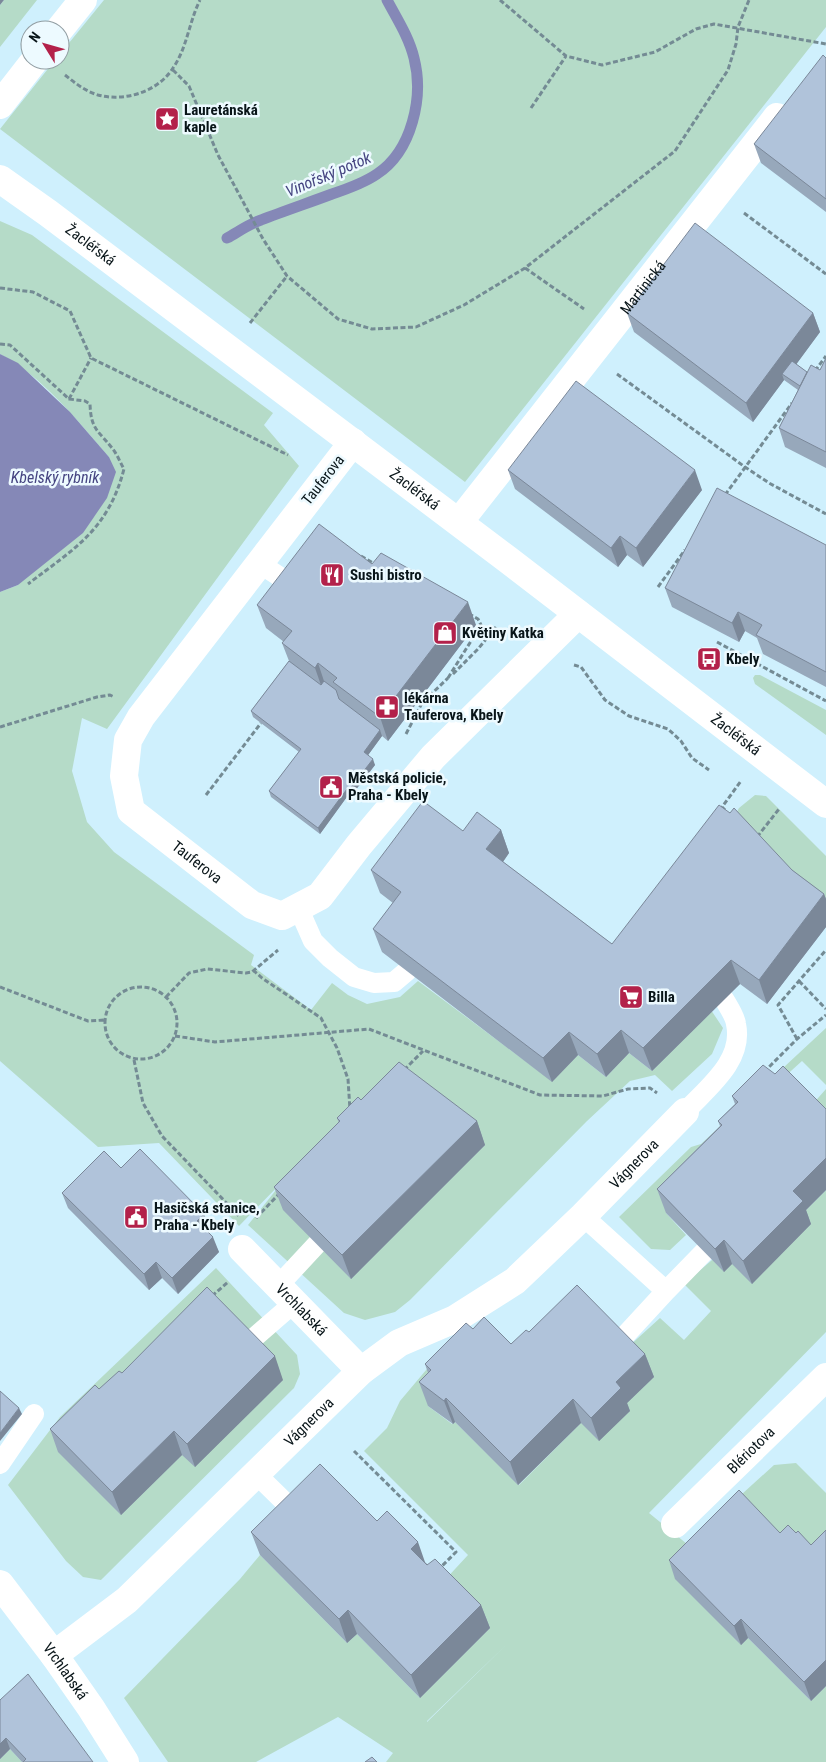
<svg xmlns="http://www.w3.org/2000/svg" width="826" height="1762" font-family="'Roboto Condensed',sans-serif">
	<rect width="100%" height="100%" fill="#cff0fd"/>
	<path fill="#b5dbc8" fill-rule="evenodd" d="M4 0H37L0 47V5Z
		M104 0H826V27L465 482 0 129 55 60H60V54Z
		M0 221 32 235 273 413 264 425 299 466 107 729 82 718 72 771 87 822 114 852 254 955 251 965 311 1010 332 983 348 995 367 1004 400 997 418 981 552 1081 578 1055 606 1077 629 1053 652 1071 711 1010 723 1028 712 1054 672 1091 655 1075 630 1081 587 1121 410 1300 395 1312 365 1320 344 1313 248 1225 284 1180 239 1226 159 1143 98 1147 0 1061V592L18 585 109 457C77 420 44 378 0 354Z
		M755 675H760L826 710V735L755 684 753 678Z
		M755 795 766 796 826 856V913L728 828 739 808Z
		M826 1028V1085L802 1061 771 1089 666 1213 686 1235 670 1250 651 1249 619 1217 691 1147 701 1144Z
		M826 1089V1122L811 1106Z
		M826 1190V1332L649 1513 687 1544 774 1465 796 1463 826 1493V1556L741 1645 748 1638 811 1701 826 1686V1762H386L393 1753 338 1717 256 1762H168L124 1698 240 1579 260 1555 347 1643 357 1634 420 1698 443 1582 468 1555 364 1451 387 1428 400 1401 437 1357 428 1406 452 1424 455 1422 519 1485 581 1423 625 1406 627 1348 660 1318 684 1340 711 1311 684 1284 712 1260 732 1264 802 1214ZM506 1645 427 1722V1721Z
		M216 1268 297 1355 300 1374 294 1388 101 1580 83 1577 66 1561 8 1485 60 1417Z
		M10 1749 22 1762H0V1759Z"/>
	<path fill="#8588b7" d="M0 354 18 363 70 412 109 457 116 472 107 498 83 533 18 585 0 592Z"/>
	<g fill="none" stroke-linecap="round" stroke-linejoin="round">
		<path stroke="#8588b7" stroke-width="11" d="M227 238C238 232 249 224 261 220 284 211 308 203 332 194 347 189 364 183 377 174 412 151 424 97 414 58 409 37 397 19 387 0"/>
		<path stroke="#748b94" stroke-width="3" stroke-dasharray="5 2.5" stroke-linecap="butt" d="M500 0 566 56 602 65 655 52 696 29 714 24 826 44
			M173 70 189 86 218 155 263 239 287 276 338 319 372 329 416 327 464 305 525 268 675 151 728 70 736 44 738 27 749 0
			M65 75C75 83 85 91 98 95 124 102 158 92 173 68 187 48 189 22 200 0
			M531 108 566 56
			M744 213 826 274
			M525 268 584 309
			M0 288 33 292 70 311 91 358 288 455
			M250 323 287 276
			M0 344 10 345 69 399 85 401 90 404C91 430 98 430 112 448 117 454 120 462 124 469 108 530 75 548 28 584
			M815 371 826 356
			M617 374 745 467 769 483 826 514
			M69 399 91 358
			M725 495 792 403
			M361 556 375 564
			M658 587 685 550
			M717 642 826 701
			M574 665 581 667 605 700 629 716 668 729 681 741 692 758 709 770
			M453 674 478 649 496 627
			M448 678 481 625 478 619 471 615
			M0 727 97 697 110 695 114 697
			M406 734 422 703 448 678
			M206 795 261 723
			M725 810 722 807 741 781
			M757 837 779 809
			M253 970 262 978 321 1018 337 1048 348 1079 350 1110
			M799 981 826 1009
			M105 1023a36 36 0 1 1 72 0a36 36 0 1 1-72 0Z
			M0 987 88 1021 105 1020
			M166 997 189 973 207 969 246 973 252 972 278 950
			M175 1036 215 1042 369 1029 540 1095 603 1096 628 1089 650 1088 657 1093
			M797 1039 778 1005 826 950
			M134 1060 143 1103 162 1136 240 1217
			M404 1070 423 1051
			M764 1072 797 1039 826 1015
			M256 1218 279 1194
			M212 1296 228 1282
			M354 1451 456 1552 440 1568"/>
		<path stroke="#fff" stroke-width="20" d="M259 563 297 588
			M298 907 313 941 330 958 354 977 374 983 394 982 407 971
			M685 1112C707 1088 744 1061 736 1024 735 1016 728 1006 724 999
			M583 1216 666 1291 619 1342
			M278 1286 317 1244
			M666 1291 704 1252
			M248 1343 294 1303
			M0 1464 34 1414
			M256 1474 299 1516"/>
		<g stroke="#fff" stroke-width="28">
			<path d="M59 30 83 0"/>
			<path d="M0 105 35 60"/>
			<path id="s1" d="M353 442 141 717 128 740 124 776 131 811 252 905 282 916 320 896 359 845 433 757 578 614"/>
			<path id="s2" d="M459 522 777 117"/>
			<path id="s3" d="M242 1249 361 1371"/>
			<path id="s4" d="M675 1524 826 1377"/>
			<path id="s5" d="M54 1655 127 1600 361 1371 399 1343 455 1319 515 1281 583 1216 685 1112"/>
		</g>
		<g stroke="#fff" stroke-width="28">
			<path id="s6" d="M0 179 48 213 507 559 826 804"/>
			<path id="s7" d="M0 1584 54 1655 91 1708 125 1762"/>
		</g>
	</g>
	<path fill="#97a8bb" d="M826 58V212L761 163 754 144Z
		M627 313H813L820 332 796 364 807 372 820 370 826 358V468L785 447 779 428 798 390 784 380 753 422 634 332Z
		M508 470 702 490 643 567 627 555 618 567 515 489Z
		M826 545V687L763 654 757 638 745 631 739 642 672 607 665 588Z
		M372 564 476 625 388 741 382 736 368 755 375 765 351 796 349 794 320 834 271 797 269 791 299 752 253 717 251 711 289 661 282 643 284 642 266 628 257 605Z
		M501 830 509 853 503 862 612 944 792 870 824 894 826 899V927L767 1004 740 984 652 1071 629 1053 606 1077 578 1055 552 1082 382 952 373 929 393 903 380 893 371 870 463 831Z
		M775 1074 826 1109V1190L806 1210 811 1224 752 1284 732 1264 724 1272 666 1213 657 1189 720 1126 718 1121 735 1104 732 1096Z
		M361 1100 477 1121 485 1145 351 1279 283 1210 274 1187 339 1123 337 1118Z
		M121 1168 204 1214 210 1230 208 1231 219 1252 178 1294 162 1278 149 1290 68 1208 62 1193Z
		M473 1329 511 1344 529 1332 645 1354 654 1377 627 1403 630 1411 599 1441 581 1423 518 1485 455 1422 453 1424 428 1406 419 1382 428 1373 425 1364Z
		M122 1373 283 1380 195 1467 182 1455 121 1515 58 1452 50 1429 99 1389Z
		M377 1521 426 1563 481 1605 490 1628 420 1698 357 1634 347 1643 260 1555 251 1532Z
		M826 1530V1686L811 1701 748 1638 741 1645 675 1579 669 1560 796 1533 811 1545Z
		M0 1700 93 1762H22L10 1749 0 1759Z"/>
	<path fill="#7b8899" d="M0 0H4L0 5Z
		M813 313 820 332 787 377 782 374 784 380 753 422 746 403Z
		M695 470 702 490 643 567 636 548Z
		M620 536 627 555 618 567 611 548Z
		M468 602 476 625 388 741 380 717Z
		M738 612 745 631 739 642 732 623Z
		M318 663 326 687 323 691 315 668Z
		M380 730 382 736 366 758 364 752Z
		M373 759 375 765 351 796 349 790Z
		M347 789 349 794 320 834 318 828Z
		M501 830 509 853 495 873 486 849Z
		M824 894 826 899V927L767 1004 759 980Z
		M731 960 740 984 652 1071 643 1048Z
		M621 1030 629 1053 606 1077 597 1054Z
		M569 1032 578 1055 552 1082 543 1058Z
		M477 1121 485 1145 351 1279 342 1255Z
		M826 1158V1190L806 1210 811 1224 752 1284 743 1261 793 1191Z
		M204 1214 210 1230 203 1236 197 1221Z
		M213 1237 219 1252 178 1294 172 1278Z
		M724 1240 732 1264 724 1272 715 1249Z
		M156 1262 162 1278 149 1290 144 1274Z
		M645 1354 654 1377 627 1403 630 1411 599 1441 591 1418 616 1382Z
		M275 1356 283 1380 195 1467 187 1444Z
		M446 1398 455 1422 453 1424 444 1401Z
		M573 1399 581 1423 518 1485 510 1462Z
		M19 1408 22 1414 0 1441V1433Z
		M174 1431 182 1455 121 1515 112 1492Z
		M418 1542 426 1565 411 1549Z
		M481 1605 490 1628 420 1698 411 1675Z
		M348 1610 357 1634 347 1643 339 1619Z
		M741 1619 748 1638 741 1645 734 1626Z
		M826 1660V1686L811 1701 804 1682Z
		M6 1738 10 1749 0 1759V1744Z"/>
	<path fill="#b0c3da" stroke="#7b8899" d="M823 55 826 58V199L754 144Z
		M695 223 813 313 746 403 627 313Z
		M826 358V452L779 428 811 365 820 370Z
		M792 361 807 372 800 386 782 374Z
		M576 381 695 470 636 548 620 536 611 548 508 470Z
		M717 488 826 545V672L756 635 762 625 738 612 732 623 665 588Z
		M319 524 372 564 381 553 468 602 380 717 333 682 337 678 318 663 315 668 282 643 292 631 257 605Z
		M289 661 321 685 324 681 336 690 339 699 380 730 364 752 373 759 349 790 347 789 318 828 269 791 301 749 251 711Z
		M423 801 463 831 477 812 501 830 486 849 612 944 719 805 730 813 734 808 792 870 824 894 759 980 731 960 643 1048 621 1030 597 1054 569 1032 543 1058 373 929 401 892 371 870Z
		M399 1062 477 1121 342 1255 274 1187 340 1121 337 1118 358 1097 361 1100Z
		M763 1065 775 1074 783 1066 826 1109V1158L793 1191 803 1201 743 1261 724 1240 715 1249 657 1189 722 1125 718 1121 738 1102 732 1096Z
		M140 1149 204 1214 197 1221 213 1237 172 1278 156 1262 144 1274 62 1193 104 1151 121 1168Z
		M577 1285 645 1354 616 1382 621 1388 591 1418 573 1399 510 1462 446 1398 444 1401 419 1382 431 1370 425 1364 466 1323 473 1329 484 1317 511 1344 526 1330 529 1332Z
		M207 1287 275 1356 187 1444 174 1431 112 1492 50 1429 95 1385 99 1389 119 1371 122 1373Z
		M0 1391 19 1408 0 1433Z
		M320 1464 377 1521 387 1511 418 1542 411 1549 427 1565 435 1559 481 1605 411 1675 348 1610 339 1619 251 1532Z
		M739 1490 780 1533 788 1525 796 1533 798 1531 811 1545 826 1530V1660L804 1682 741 1619 734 1626 669 1560Z
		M28 1674 93 1762H23L26 1759 6 1738 0 1744V1700Z
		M372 1757 377 1762H365Z"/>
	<defs>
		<symbol id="sight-square" viewBox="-11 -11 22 22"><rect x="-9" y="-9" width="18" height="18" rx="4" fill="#b3214a" stroke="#edfaff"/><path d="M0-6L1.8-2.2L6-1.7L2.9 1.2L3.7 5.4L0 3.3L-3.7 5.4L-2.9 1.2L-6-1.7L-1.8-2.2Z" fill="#fff"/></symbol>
		<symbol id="restaurant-square" viewBox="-11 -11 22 22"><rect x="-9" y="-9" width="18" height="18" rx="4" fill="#b3214a" stroke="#edfaff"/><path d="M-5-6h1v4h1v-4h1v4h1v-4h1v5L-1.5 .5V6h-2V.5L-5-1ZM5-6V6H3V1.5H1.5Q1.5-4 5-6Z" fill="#fff"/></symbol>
		<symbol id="shop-square" viewBox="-11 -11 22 22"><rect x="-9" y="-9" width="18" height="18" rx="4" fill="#b3214a" stroke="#edfaff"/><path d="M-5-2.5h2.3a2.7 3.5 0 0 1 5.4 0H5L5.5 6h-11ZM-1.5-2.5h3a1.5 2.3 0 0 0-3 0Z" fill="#fff"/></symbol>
		<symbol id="bus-square" viewBox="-11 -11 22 22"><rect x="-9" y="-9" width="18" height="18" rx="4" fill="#b3214a" stroke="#edfaff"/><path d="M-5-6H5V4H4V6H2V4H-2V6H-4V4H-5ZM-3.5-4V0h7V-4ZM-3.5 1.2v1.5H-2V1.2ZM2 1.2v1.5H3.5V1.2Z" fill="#fff"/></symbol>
		<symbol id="pharmacy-square" viewBox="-11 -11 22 22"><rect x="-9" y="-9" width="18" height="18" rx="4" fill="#b3214a" stroke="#edfaff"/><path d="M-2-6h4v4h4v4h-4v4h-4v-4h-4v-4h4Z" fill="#fff"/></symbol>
		<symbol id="civic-square" viewBox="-11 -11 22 22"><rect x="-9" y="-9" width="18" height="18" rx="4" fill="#b3214a" stroke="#edfaff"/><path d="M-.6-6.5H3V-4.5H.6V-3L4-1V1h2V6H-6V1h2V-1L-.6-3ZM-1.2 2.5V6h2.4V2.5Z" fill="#fff"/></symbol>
		<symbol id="supermarket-square" viewBox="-11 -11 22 22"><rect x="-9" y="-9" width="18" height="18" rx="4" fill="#b3214a" stroke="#edfaff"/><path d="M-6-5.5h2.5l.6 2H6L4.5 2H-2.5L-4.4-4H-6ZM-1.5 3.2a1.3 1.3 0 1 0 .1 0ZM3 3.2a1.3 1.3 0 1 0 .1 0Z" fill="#fff"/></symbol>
	</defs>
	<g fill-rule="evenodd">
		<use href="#sight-square" x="153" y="105" width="28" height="28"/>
		<use href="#restaurant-square" x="318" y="561" width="28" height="28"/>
		<use href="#shop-square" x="431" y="619" width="28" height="28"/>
		<use href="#bus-square" x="695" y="645" width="28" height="28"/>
		<use href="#pharmacy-square" x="373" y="693" width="28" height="28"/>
		<use href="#civic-square" x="317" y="773" width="28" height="28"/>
		<use href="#supermarket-square" x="617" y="983" width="28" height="28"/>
		<use href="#civic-square" x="122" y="1203" width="28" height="28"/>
	</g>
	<g text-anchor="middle" stroke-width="5" stroke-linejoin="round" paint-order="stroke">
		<g font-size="15" font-weight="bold" fill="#091519" stroke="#edfaff" text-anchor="start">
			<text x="184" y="115">Lauretánská<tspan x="184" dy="17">kaple</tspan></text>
			<text x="350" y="580">Sushi bistro</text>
			<text x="462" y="638">Květiny Katka</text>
			<text x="726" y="664">Kbely</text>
			<text x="404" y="703">lékárna<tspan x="404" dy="17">Tauferova, Kbely</tspan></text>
			<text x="348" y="783">Městská policie,<tspan x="348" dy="17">Praha - Kbely</tspan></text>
			<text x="648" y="1002">Billa</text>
			<text x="154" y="1213">Hasičská stanice,<tspan x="154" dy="17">Praha - Kbely</tspan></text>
		</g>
		<g font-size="15" fill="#091519" stroke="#edfaff">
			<text dy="5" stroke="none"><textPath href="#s6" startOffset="112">Žacléřská</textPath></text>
			<text dy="5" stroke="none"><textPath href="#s2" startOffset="298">Martinická</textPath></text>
			<text transform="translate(323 480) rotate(-52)" y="5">Tauferova</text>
			<text dy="5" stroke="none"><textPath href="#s6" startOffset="518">Žacléřská</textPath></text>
			<text dy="5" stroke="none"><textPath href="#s6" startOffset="922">Žacléřská</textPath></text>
			<text dy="5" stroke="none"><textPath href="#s1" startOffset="529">Tauferova</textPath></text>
			<text dy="5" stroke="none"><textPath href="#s5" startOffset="765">Vágnerova</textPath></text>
			<text dy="5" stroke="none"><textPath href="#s3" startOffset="85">Vrchlabská</textPath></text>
			<text dy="5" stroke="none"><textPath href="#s5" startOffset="346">Vágnerova</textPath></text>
			<text dy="5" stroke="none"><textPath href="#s4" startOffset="106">Blériotova</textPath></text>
			<text dy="5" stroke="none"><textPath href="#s7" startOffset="109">Vrchlabská</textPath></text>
		</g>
		<g font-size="16" font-style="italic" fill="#444380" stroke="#edfaff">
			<text transform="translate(328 174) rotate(-23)" y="6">Vinořský potok</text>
			<text x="55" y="483">Kbelský rybník</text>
		</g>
	</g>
	<g transform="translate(45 45) rotate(307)"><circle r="24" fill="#edfaff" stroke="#929ea3"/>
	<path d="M0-4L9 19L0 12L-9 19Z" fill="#b3214a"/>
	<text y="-8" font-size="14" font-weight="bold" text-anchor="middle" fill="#091519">N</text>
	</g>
</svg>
